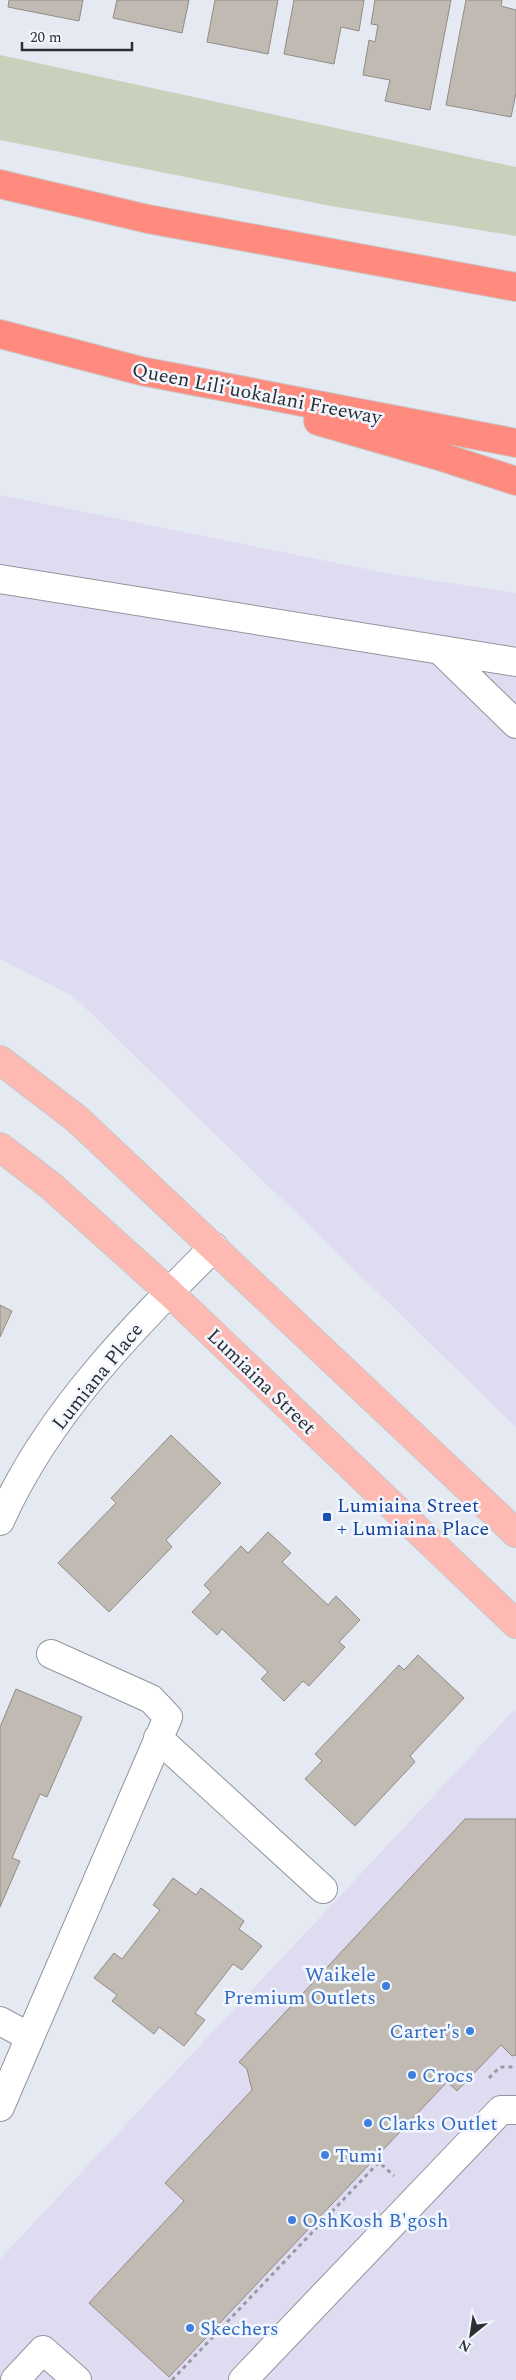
<svg xmlns="http://www.w3.org/2000/svg" width="516" height="2380" font-family="Spectral,serif">
	<rect width="100%" height="100%" fill="#e5eaf2"/>
	<path fill="#dfdcf2" d="M0 495 397 575 516 593V1427L73 996 0 959Z
		M514 1710 516 1712V2380H0V2259Z"/>
	<path fill="#c8d1bc" d="M0 55 516 167V236L331 206 0 140Z"/>
	<path fill="#c1bab3" stroke="#928b85" d="M9 0H83L79 21 8 7Z
		M117 0H189L182 33 113 18Z
		M215 0H278L268 54 207 42Z
		M294 0H364L359 31 341 27 334 64 284 54Z
		M375 0H451L430 110 385 101 390 80 363 75 369 40 375 42 378 25 371 24Z
		M466 0H502L501 6 516 10V93L511 117 446 105Z
		M0 1305 12 1311 0 1337Z
		M171 1435 221 1483 166 1540 172 1547 109 1612 58 1563 116 1503 111 1498Z
		M268 1532 291 1553 282 1562 328 1605 336 1596 360 1620 339 1642 345 1647 309 1686 303 1681 284 1701 261 1679 268 1672 222 1629 217 1635 192 1612 211 1592 204 1585 241 1546 248 1553Z
		M418 1655 464 1698 410 1756 415 1762 355 1826 305 1779 322 1761 315 1754 399 1665 404 1670Z
		M16 1689 82 1717 47 1797 40 1794 12 1858 20 1861 0 1907V1727Z
		M465 1819H516V2055L512 2056 501 2045 457 2091 447 2082 169 2377 89 2303 184 2201 165 2183 252 2090 247 2069 239 2062Z
		M173 1878 196 1895 201 1888 244 1921 239 1929 262 1946 242 1970 233 1964 195 2013 205 2020 184 2046 159 2027 154 2034 112 2001 117 1995 94 1978 114 1953 122 1959 160 1910 153 1905Z"/>
	<g fill="none" stroke-linecap="round" stroke-linejoin="round">
		<defs>
			<path id="minor" d="M0 579 516 662
				M442 652 516 724
				M0 1521C48 1413 132 1329 214 1247
				M158 1738 323 1889
				M0 2021 30 2037 168 1717 151 1699 51 1654
				M0 2107 30 2037
				M15 2380 43 2350 77 2380
				M243 2380 501 2110H516"/>
			<path id="major" d="M0 1060 77 1119 516 1533
				M0 1147 51 1186 169 1292 516 1624"/>
			<path id="highway" d="M0 184 148 219 516 287
				M0 334 141 371 516 443
				M318 421 439 456 516 481"/>
		</defs>
		<use href="#minor" stroke="#91959d" stroke-width="30"/>
		<use href="#major" stroke="#c8c9c9" stroke-width="30"/>
		<use href="#highway" stroke="#c8c9c9" stroke-width="30"/>
		<path stroke="#979ba1" stroke-width="3" stroke-dasharray="4 4" stroke-linecap="butt" d="M489 2078 500 2067H516
			M172 2380 379 2162 394 2176"/>
		<use href="#minor" stroke="#fff" stroke-width="28"/>
		<use href="#major" stroke="#feb9b2" stroke-width="28"/>
		<use href="#highway" stroke="#fe8b7e" stroke-width="28"/>
	</g>
	<rect fill="#1a4fb4" stroke="#f2f7ff" stroke-width="2" x="322" y="1512" width="10" height="10" rx="2.5"/>
	<g fill="#3f7fe0" stroke="#f2f7ff" stroke-width="2">
		<circle cx="386" cy="1986" r="5"/>
		<circle cx="470" cy="2031" r="5"/>
		<circle cx="412" cy="2075" r="5"/>
		<circle cx="368" cy="2123" r="5"/>
		<circle cx="325" cy="2155" r="5"/>
		<circle cx="292" cy="2220" r="5"/>
		<circle cx="190" cy="2328" r="5"/>
	</g>
	<g text-anchor="middle" stroke-width="5" stroke-linejoin="round" paint-order="stroke">
		<g font-size="20" fill="#2c2e31" stroke="#f2f7ff">
			<text transform="translate(257 393) rotate(11)" y="7">Queen Liliʻuokalani Freeway</text>
			<text transform="translate(97 1376) rotate(-51)" y="7">Lumiana Place</text>
			<text transform="translate(262 1381) rotate(44)" y="7">Lumiaina Street</text>
		</g>
		<g font-size="20" fill="#164399" stroke="#f2f7ff" text-anchor="start">
			<text x="337" y="1512">Lumiaina Street<tspan x="337" dy="23">+ Lumiaina Place</tspan></text>
		</g>
		<g font-size="20" fill="#366cbe" stroke="#f2f7ff" text-anchor="start">
			<text x="376" y="1981" text-anchor="end">Waikele<tspan x="376" dy="23">Premium Outlets</tspan></text>
			<text x="460" y="2038" text-anchor="end">Carter's</text>
			<text x="422" y="2082">Crocs</text>
			<text x="378" y="2130">Clarks Outlet</text>
			<text x="335" y="2162">Tumi</text>
			<text x="302" y="2227">OshKosh B'gosh</text>
			<text x="200" y="2335">Skechers</text>
		</g>
	</g>
	<g transform="translate(471 2335) rotate(210)" stroke="#f2f7ff" stroke-width="4" paint-order="stroke">
	<path d="M0-4L9 19L0 12L-9 19Z" fill="#2c2e31"/>
	<text y="-8" font-size="14" font-weight="bold" text-anchor="middle" fill="#2c2e31">N</text>
	</g>
	<path d="M22 42v8h110v-8" fill="none" stroke="#2c2e31" stroke-width="2.5"/>
	<text x="30" y="42" font-size="15" fill="#2c2e31" stroke="#f2f7ff" stroke-width="4" paint-order="stroke">20 m</text>
</svg>
